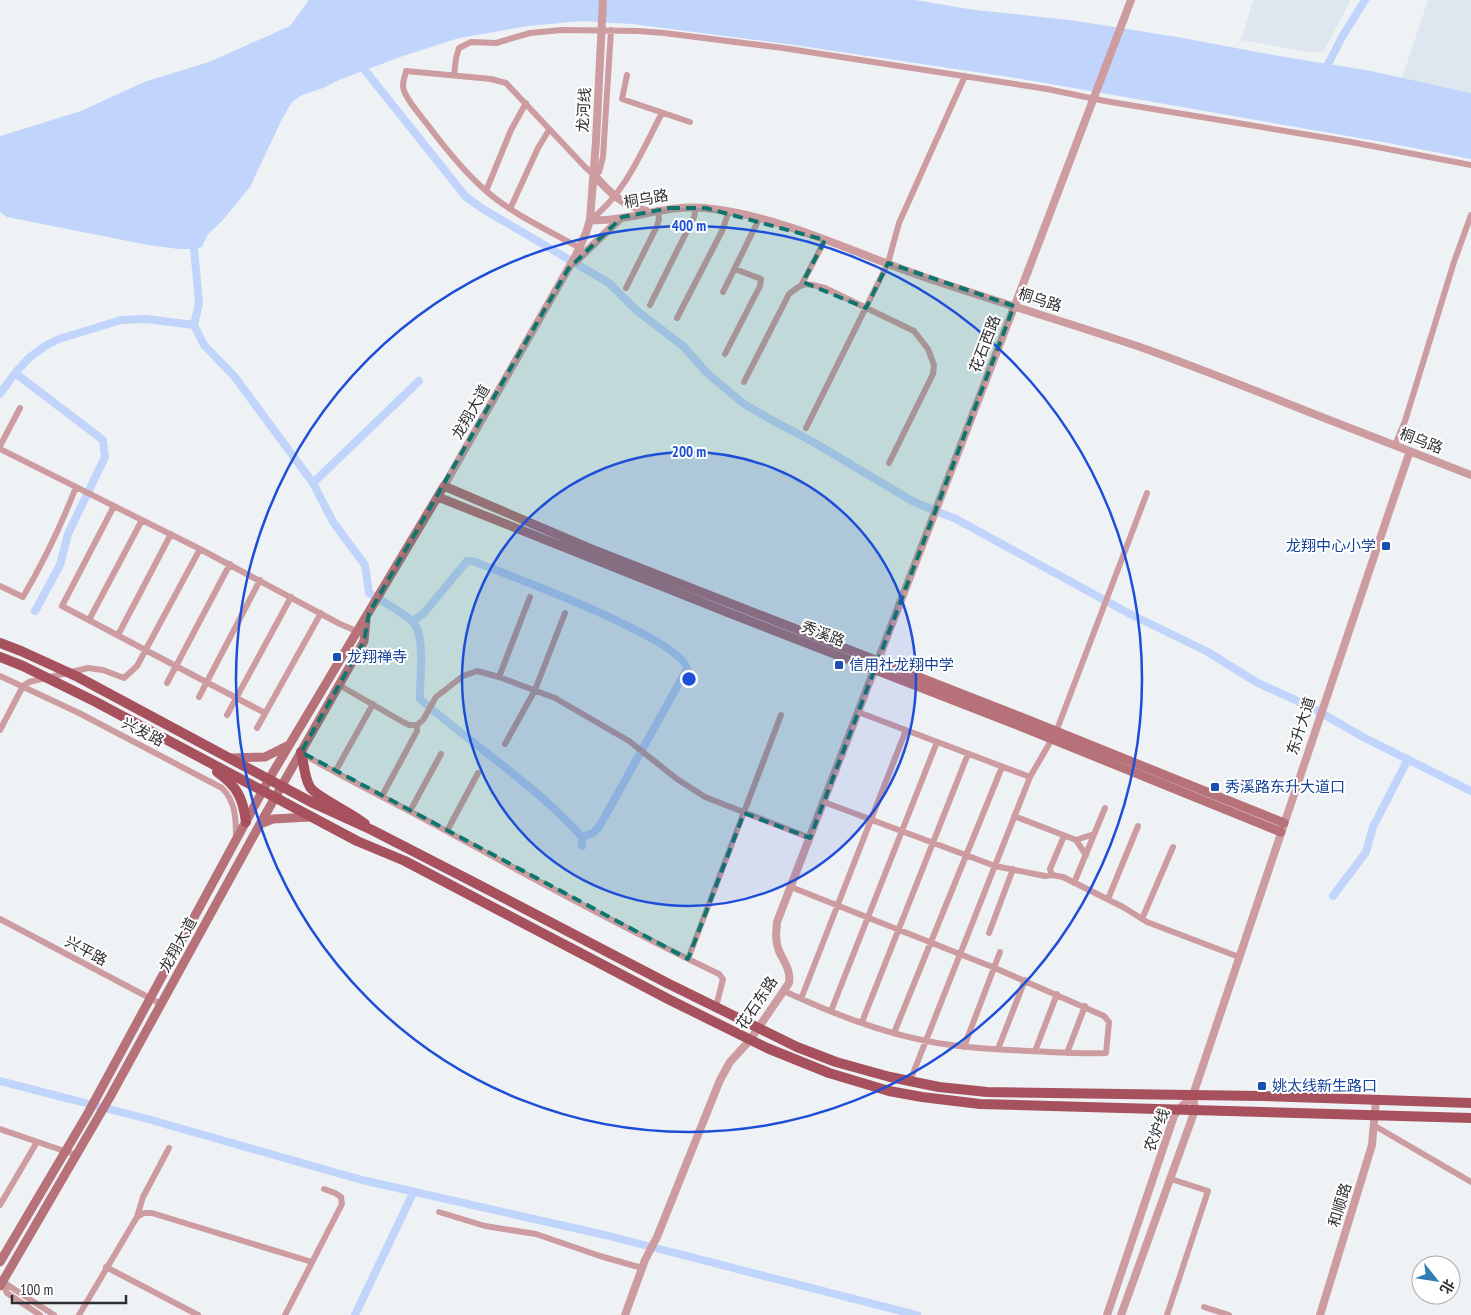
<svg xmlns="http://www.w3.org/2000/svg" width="1471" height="1315" font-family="'PT Sans Narrow','Noto Sans SC',sans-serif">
	<rect width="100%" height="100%" fill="#eff2f5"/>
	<path fill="#dee6f0" d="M1253 0H1351L1324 51 1314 53 1241 40Z
		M1428 0H1471V93L1402 78Z"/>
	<path fill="#c1d4fb" d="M309 0H915L975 10 1070 20 1177 37 1279 56 1371 71 1471 93V159L1388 143 1016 78 794 45 632 24 582 21 528 26 459 38 403 56 339 80 323 88 302 95 292 102 282 119 250 187 221 222 208 234 202 247 194 249H179L148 245 7 217 0 212V136L81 111 144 82 209 62 290 26Z"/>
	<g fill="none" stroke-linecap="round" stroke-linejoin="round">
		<path stroke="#c1d4fb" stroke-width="8" d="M360 64 466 197 483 209 609 283 636 310 683 346 707 373 744 404 768 418 813 442 914 502 956 519 1130 614 1208 652 1256 682 1311 707 1363 737 1471 791
			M1323 74 1342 37 1365 0
			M191 240 194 249 199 303 194 325 204 345 234 376 313 483 333 522 365 565 369 593C383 602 399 610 411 620 427 633 419 680 420 699 474 746 534 784 582 837V846
			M15 373 103 440 105 457 68 534 60 565 35 611
			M0 394 15 373 29 358 45 346 59 339 121 320 146 319 194 325
			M313 483 419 381
			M413 621 424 613 467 561H472C504 573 685 640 687 669L599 827 593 833 582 837
			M1333 896 1366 852 1373 827 1408 759
			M0 1081 144 1118 362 1180 605 1235 917 1315
			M355 1315 413 1193"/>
		<path stroke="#cd9ca0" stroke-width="6" d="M454 75 456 58 459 48 471 42 496 43 530 33 562 30 638 31 664 33 783 48 1047 89 1105 101 1351 142 1471 165
			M627 75 622 99 690 122
			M486 191 511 130 526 103
			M510 209 538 148 549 130
			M590 220C625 194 642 151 662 113
			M580 248C548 230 512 214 485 190 463 171 445 148 427 124 421 116 403 96 403 86 403 81 405 76 406 71L491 79 506 83 586 168 594 175 599 172 603 157 611 30
			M802 284 825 240
			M626 288 657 226 659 219 658 210
			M723 292 759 219
			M650 305 694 217 696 207
			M677 318 722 231 729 211
			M725 354 760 286 761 279 735 269
			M744 382 789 294C805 281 805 283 825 288L914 331 928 349 934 365 933 374 889 463
			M806 428 888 263 899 223 965 76
			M1395 445 1405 421 1454 262 1471 215
			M0 446 20 408
			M0 449 200 549 340 624 361 633
			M114 506 62 606 265 713
			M0 586 23 597C44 561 61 526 76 487
			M89 620 142 520
			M118 635 171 534
			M0 676 79 713 222 788C236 802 236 819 236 839
			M499 677 530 597
			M167 683 230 564
			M339 685 403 722 409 725H417L423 720 436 697 463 676 477 671 499 677 555 698 629 741 677 779 705 797 810 838
			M199 697 260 580
			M858 712 1030 777
			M227 715 291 597
			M257 728 321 613
			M0 730 23 686 29 682 88 668 103 670 124 678 137 666 200 549
			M505 744 535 690 565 613
			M301 753C345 779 392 801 437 826 530 877 623 928 719 974L723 979 716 1007
			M335 772 373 704
			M382 796 417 731V725
			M824 802 995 866 1045 876 1052 875 1063 877 1123 907 1147 922 1239 957
			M410 811 441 754
			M1014 816 1076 840 1086 855
			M447 831 478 773
			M1076 840 1094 834
			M1052 875 1050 869 1064 836
			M1074 883 1105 808
			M1108 899 1138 826
			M0 919 161 1004
			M1142 919 1173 847
			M989 933 1013 869
			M688 959 781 715
			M784 991C829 1012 878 1032 927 1041 961 1048 995 1049 1029 1051 1055 1052 1080 1054 1106 1053L1109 1022 1104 1016 995 968 791 887
			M801 999 906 730
			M831 1011 937 742
			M862 1022 968 754
			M894 1033 1002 767
			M964 1047 1000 952
			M998 1049 1025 980
			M1035 1051 1057 994
			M1067 1053 1085 1006
			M910 1081 1030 777 1056 732 1147 493
			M1375 1126 1471 1182
			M0 1129 76 1155
			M0 1205 37 1142
			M439 1212 485 1226 536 1234 600 1256 642 1268
			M137 1217 143 1197 169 1148
			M106 1267 198 1315
			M0 1280 54 1315
			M2 1282 7 1293 40 1315
			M1204 1307 1229 1315
			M79 1315 137 1217 144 1213H152L312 1262
			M285 1315 342 1204 341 1197 335 1193 324 1189
			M1167 1315 1208 1191 1171 1179"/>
		<path stroke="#cd9ca0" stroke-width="8" d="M594 175C610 193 622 205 646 211
			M590 220C629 222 665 204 705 208 785 216 861 257 936 281 1004 304 1072 324 1140 347 1205 370 1268 396 1332 421 1378 439 1425 457 1471 475
			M575 262 621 218
			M444 486 576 255 586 233 590 220 596 141
			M625 1315 645 1260 657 1237 720 1080 730 1062 750 1040 789 983C791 970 784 962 779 951 775 941 776 933 777 922L1028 271
			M1107 1315 1174 1116 1178 1110 1193 1095C1265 880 1336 665 1410 451
			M1121 1315 1195 1110 1193 1095
			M1320 1315 1372 1145 1376 1100"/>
		<path stroke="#b77179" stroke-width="9" d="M438 497 729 613 1022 727 1281 832
			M231 758 265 757 289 745
			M260 824 273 819 310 817
			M0 1262 88 1113 269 779 444 486 589 548 1021 717 1284 823
			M0 1286 110 1097 260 824 355 657 364 641 366 620"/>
		<path stroke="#a6515d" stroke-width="10" d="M0 643 21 651 78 677 313 803 372 830 479 885 667 983 797 1047 836 1062 890 1077 939 1087 987 1092 1261 1096 1471 1103
			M0 657 23 666 96 702 325 824 357 841 405 861 670 1000 767 1048 829 1073 889 1091 922 1097 980 1104 1471 1118
			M301 752C304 763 304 777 310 787 317 798 353 813 365 824
			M217 772C237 786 243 798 246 822"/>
		<path stroke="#cd9ca0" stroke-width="8" d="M596 141 603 0
			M1028 271 1131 0"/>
	</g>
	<path fill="#0f766e" fill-opacity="0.2" stroke="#0f766e" stroke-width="4" stroke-dasharray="10 6" stroke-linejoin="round" d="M670 208H706L825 240 803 282 866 308 888 263 1014 306 810 838 744 813 688 959 301 752 364 641 369 613 568 269 622 217Z"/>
	<circle cx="689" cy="679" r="227" fill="#1d4ed8" fill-opacity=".12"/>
	<g fill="none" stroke="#1d4ed8" stroke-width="2.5">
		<circle cx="689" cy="679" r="227"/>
		<circle cx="689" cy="679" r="453"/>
	</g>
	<g fill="#1a4fb4" stroke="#fff" stroke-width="2">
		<rect x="1381" y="541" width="10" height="10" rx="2.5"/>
		<rect x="332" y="652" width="10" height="10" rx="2.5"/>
		<rect x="834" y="660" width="10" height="10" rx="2.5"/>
		<rect x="1210" y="782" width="10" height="10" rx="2.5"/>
		<rect x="1257" y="1081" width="10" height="10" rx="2.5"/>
	</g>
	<g text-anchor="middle" stroke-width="4" stroke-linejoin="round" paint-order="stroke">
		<g font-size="15" fill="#2e2f30" stroke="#fff">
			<text transform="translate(584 110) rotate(-87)" y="5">龙河线</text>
			<text transform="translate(646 199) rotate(-10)" y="5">桐乌路</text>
			<text transform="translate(1040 300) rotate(18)" y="5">桐乌路</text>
			<text transform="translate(985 344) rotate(-69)" y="5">花石西路</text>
			<text transform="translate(471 412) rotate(-60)" y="5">龙翔大道</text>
			<text transform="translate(1421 441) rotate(21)" y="5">桐乌路</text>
			<text transform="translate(823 634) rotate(21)" y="5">秀溪路</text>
			<text transform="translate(1301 726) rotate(-72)" y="5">东升大道</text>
			<text transform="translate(143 732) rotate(27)" y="5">兴发路</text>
			<text transform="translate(178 945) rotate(-61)" y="5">龙翔大道</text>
			<text transform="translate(86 951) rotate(28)" y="5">兴平路</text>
			<text transform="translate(757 1003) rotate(-56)" y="5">花石东路</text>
			<text transform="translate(1157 1130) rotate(-69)" y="5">农炉线</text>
			<text transform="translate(1340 1205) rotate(-73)" y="5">和顺路</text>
		</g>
		<g font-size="15" fill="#164399" stroke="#fff" text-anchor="start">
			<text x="1376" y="551" text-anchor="end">龙翔中心小学</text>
			<text x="347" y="662">龙翔禅寺</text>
			<text x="849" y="670">信用社龙翔中学</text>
			<text x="1225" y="792">秀溪路东升大道口</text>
			<text x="1272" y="1091">姚太线新生路口</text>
		</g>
	</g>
	<circle cx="689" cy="679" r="8" fill="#1d4ed8" stroke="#fff" stroke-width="2.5"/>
	<g font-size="15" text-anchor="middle" font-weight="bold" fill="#1d4ed8" stroke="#fff" stroke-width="4" stroke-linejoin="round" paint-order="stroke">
		<text x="689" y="231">400 m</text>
		<text x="689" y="457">200 m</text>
	</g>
	<g transform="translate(1436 1280) rotate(120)"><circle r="24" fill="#ffffff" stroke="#abacac"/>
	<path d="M0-4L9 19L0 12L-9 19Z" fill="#337fb2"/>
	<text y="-8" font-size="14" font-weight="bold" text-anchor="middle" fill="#2e2f30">北</text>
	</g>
	<path d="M12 1295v8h114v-8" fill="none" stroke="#2e2f30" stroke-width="2.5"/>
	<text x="20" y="1295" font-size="15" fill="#2e2f30" stroke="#ffffff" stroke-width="4" paint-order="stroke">100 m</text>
</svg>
